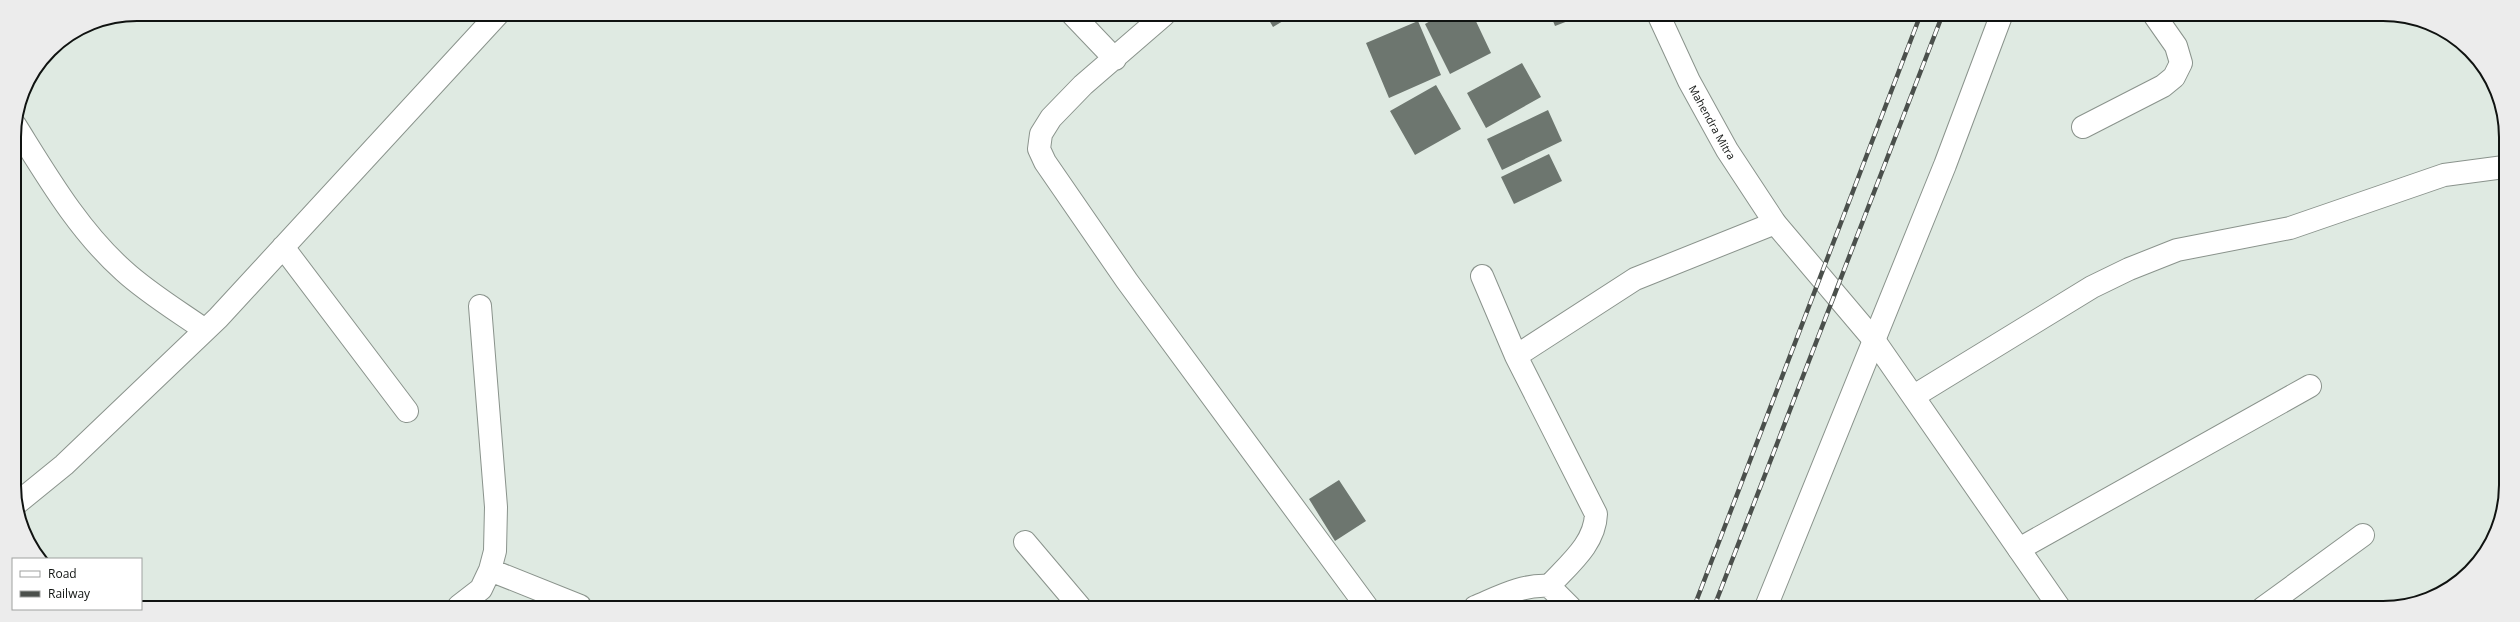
<svg xmlns="http://www.w3.org/2000/svg" width="2520" height="622" font-family="'Open Sans',sans-serif">
	<rect width="100%" height="100%" fill="#dfeae2"/>
	<path fill="#6d766f" d="M1266 15H1293L1273 27Z
		M1441 15H1473L1491 53 1450 74 1425 24Z
		M1551 16H1581L1555 26Z
		M1418 21 1441 75 1389 98 1366 43Z
		M1522 63 1541 97 1486 128 1467 93Z
		M1436 85 1461 129 1415 155 1390 111Z
		M1548 110 1562 141 1502 170 1487 139Z
		M1549 154 1562 181 1514 204 1501 177Z
		M1339 480 1366 521 1335 541 1309 499Z"/>
	<g fill="none" stroke-linecap="round" stroke-linejoin="round">
		<defs>
			<path id="street" d="M1073 15 1115 59
				M1164 15 1083 85 1051 118 1041 134 1039 149 1045 162 1127 281 1367 607
				M15 125C47 176 78 230 124 271 148 293 178 311 205 330
				M2083 127 2163 86 2174 77 2181 63 2176 46 2155 16
				M283 247 407 411
				M1482 276 1516 356 1596 514C1595 544 1569 564 1549 586
				M1516 356 1635 279 1775 223
				M1914 396 2092 287 2129 269 2177 250 2290 228 2444 175 2504 167
				M16 504 64 465 218 318 498 14
				M1025 542 1080 607
				M2019 549 2310 386
				M490 570 580 606
				M459 606 481 589 490 570 495 551 496 507 480 306
				M1475 607C1499 597 1522 584 1549 586L1570 607
				M1766 607 1945 165 2001 16
				M2263 608 2363 535"/>
			<g id="secondary">
				<path id="s1" d="M1659 16 1689 81 1727 150 1775 223 1874 340 2059 607"/>
			</g>
		</defs>
		<use href="#street" stroke="#8a938c" stroke-width="24"/>
		<use href="#secondary" stroke="#8a938c" stroke-width="24"/>
		<use href="#street" stroke="#fff" stroke-width="22"/>
		<use href="#secondary" stroke="#fff" stroke-width="22"/>
		<defs>
			<path id="rail" d="M1694 607 1920 16
				M1714 607 1942 16"/>
		</defs>
		<use href="#rail" stroke="#4b504c" stroke-width="4.5"/>
		<use href="#rail" stroke="#fff" stroke-width="3" stroke-dasharray="9" stroke-linecap="butt"/>
	</g>
	<g text-anchor="middle" stroke-width="3" stroke-linejoin="round" paint-order="stroke">
		<g font-size="11" fill="#101311" stroke="#fff">
			<text dy="4" stroke="none"><textPath href="#s1" startOffset="119">Mahendra Mitra</textPath></text>
		</g>
	</g>
	<path d="M0 0H2520V622H0ZM137 21H2383A116 116 0 0 1 2499 137V485A116 116 0 0 1 2383 601H137A116 116 0 0 1 21 485V137A116 116 0 0 1 137 21Z" fill="#ececec" fill-rule="evenodd"/>
	<path fill="none" stroke="#101311" stroke-width="2" d="M137 21H2383A116 116 0 0 1 2499 137V485A116 116 0 0 1 2383 601H137A116 116 0 0 1 21 485V137A116 116 0 0 1 137 21Z"/>
	<rect x="12" y="558" width="130" height="52" fill="#ffffff" stroke="#9fa1a0"/>
	<rect x="20" y="571" width="20" height="6" fill="#ffffff" stroke="#9fa1a0"/>
	<text x="48" y="578" font-size="12" fill="#101311">Road</text>
	<rect x="20" y="591" width="20" height="6" fill="#4b504c" stroke="#9fa1a0"/>
	<text x="48" y="598" font-size="12" fill="#101311">Railway</text>
</svg>
